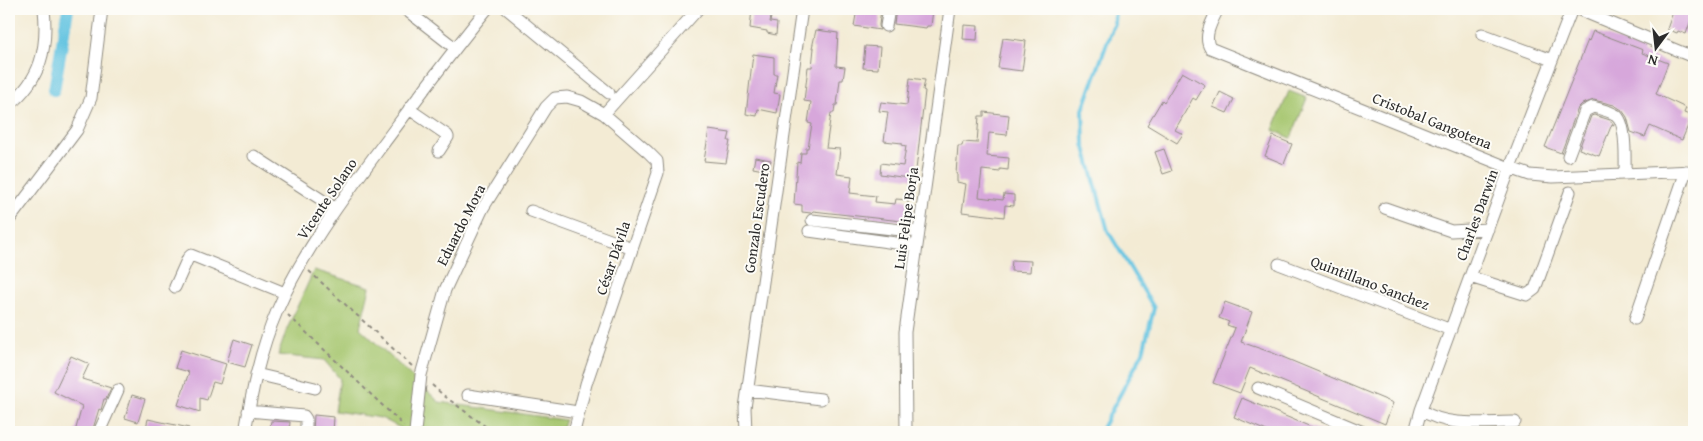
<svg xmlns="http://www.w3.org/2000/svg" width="1703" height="441" font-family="'Gentium Book Plus',serif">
	<rect width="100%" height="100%" fill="#fdfcf7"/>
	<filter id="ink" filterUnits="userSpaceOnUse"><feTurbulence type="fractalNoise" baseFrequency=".02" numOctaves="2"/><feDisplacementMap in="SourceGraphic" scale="10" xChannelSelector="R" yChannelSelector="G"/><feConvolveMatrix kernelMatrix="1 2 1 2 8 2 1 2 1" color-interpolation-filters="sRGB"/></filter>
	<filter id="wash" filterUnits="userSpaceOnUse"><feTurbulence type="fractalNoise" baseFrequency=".0096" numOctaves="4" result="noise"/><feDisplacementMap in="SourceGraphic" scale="20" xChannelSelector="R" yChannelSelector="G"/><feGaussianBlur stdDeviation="1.12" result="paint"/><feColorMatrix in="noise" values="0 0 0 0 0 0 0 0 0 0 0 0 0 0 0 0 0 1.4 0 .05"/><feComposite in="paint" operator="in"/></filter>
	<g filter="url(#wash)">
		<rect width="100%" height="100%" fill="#f3ebd4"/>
		<path fill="#a6c66e" stroke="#68784c" d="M1289 91 1307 98 1291 138 1273 130Z
			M314 270 370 287 360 328 439 402 565 420 560 432H408L381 418 335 411 340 379 324 360 278 355 287 329Z"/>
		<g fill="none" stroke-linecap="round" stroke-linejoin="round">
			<path stroke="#61c2e0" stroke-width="4" d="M1100 432 1143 352 1154 308 1108 231 1084 144 1083 110 1114 23 1115 9"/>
			<path stroke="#61c2e0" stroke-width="12" d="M54 90 68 9"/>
		</g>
		<g id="blocks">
			<path fill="#d7a7db" d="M752 9H768V11L772 12 770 22 777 23 776 35 767 33V31L750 28Z
				M857 9H881L879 25 880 30 854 26Z
				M896 9 933 10 931 26H927L926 28 894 24Z
				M1674 9H1679L1693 14 1686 34 1678 31 1677 33 1667 29Z
				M964 25 978 26 977 40 963 39Z
				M816 30 838 33 836 66 845 67 843 80H840L837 105H835L834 113H831L826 148 840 149 837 174 852 176 850 193 876 196 875 202 895 204 896 199 908 200V206H912L910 222 813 211 811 213 802 212V205L794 204 797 162 800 163 801 153H806V148H808L812 124 808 123 811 102 804 101 808 67H812L814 48H812Z
				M1593 31 1643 50 1642 53 1668 63 1656 94 1686 108 1684 113 1692 116 1682 140 1650 126 1645 137 1631 132 1627 117 1622 110 1614 105 1594 100 1582 104 1578 108 1561 153 1545 147 1588 40 1589 41Z
				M1003 38 1026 41 1022 71 998 68Z
				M865 46 880 47 878 69 863 68Z
				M753 54 774 57V74H777L774 93 780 94 777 113 758 109 757 116 746 114Z
				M1182 72 1205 85 1196 100 1193 98 1175 130 1183 134 1177 143 1147 125 1162 100 1164 102Z
				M910 78 925 80 923 90 925 91 915 179 880 174 881 163 903 166 906 146 902 145V143L884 141 888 112 879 111 881 102 907 105Z
				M1220 92 1234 99 1227 113 1213 107Z
				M984 112 1009 115 1007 135 989 133 987 156 1009 158 1008 170 1000 169V172L982 170 979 197 1003 200 1004 194 1014 195V206L1005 205 1004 217 962 212 966 184 957 182V174H956L958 146H962L963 142 977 143 979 116H984Z
				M1594 115 1610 120 1614 125 1612 124 1599 156 1579 149 1591 116Z
				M709 130 730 133 728 141H730L726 163 704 161Z
				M1273 136 1292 144 1284 164 1265 156Z
				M1164 149 1172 171 1163 174 1155 152Z
				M755 157 771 160 769 171 753 168Z
				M1012 260 1031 261 1030 272 1011 271Z
				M1225 302 1252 312 1241 342 1273 353 1393 403 1385 424 1250 368 1240 393 1213 383 1235 328 1227 325 1229 322 1219 318Z
				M234 339 252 345 245 367 227 362Z
				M181 350 226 364 220 384 213 382 207 400 200 398V412L178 405 189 372 175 368Z
				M71 356 89 364 82 379 111 388 106 399H104L101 410 99 409 92 432H75L82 406 54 392Z
				M132 395 145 399 138 422 125 418Z
				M1242 398 1323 432H1269L1234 417Z
				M314 415 334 417 333 432H313Z
				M148 419 189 428V432H145Z
				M271 421 290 422 289 432H269Z"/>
		</g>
	</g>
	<g filter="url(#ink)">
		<use href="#blocks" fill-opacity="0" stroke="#8f8b80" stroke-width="1"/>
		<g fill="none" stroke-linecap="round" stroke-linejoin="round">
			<defs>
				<path id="minor" d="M405 9 455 48
					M507 9 609 93
					M1218 9C1212 21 1203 36 1210 48L1510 168 1530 175 1553 177 1694 171
					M1577 9 1693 57
					M886 26 889 9
					M1482 34 1552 60
					M9 105C41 79 48 49 44 9
					M409 109 447 135 448 137 439 151
					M604 114 698 9
					M254 156 336 209
					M1568 156 1585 111 1593 107C1600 109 1610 111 1616 115 1627 123 1625 161 1625 174
					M1385 208 1451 231 1488 229
					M531 211 632 248
					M9 220 77 130 91 98 102 9
					M812 220 919 232
					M809 231 917 246
					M1279 264 1451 330
					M1470 277 1527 295 1535 289 1570 192
					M175 287 188 258 191 255 285 293
					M1635 319 1686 171
					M256 374 315 388
					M1258 388 1363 432
					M748 390 821 399
					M468 395 578 412
					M1421 410C1447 428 1485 422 1515 422
					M248 411 304 416 306 419V432
					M99 432 118 390
					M245 432C252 391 260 350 277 311 302 253 341 201 378 151 414 103 449 55 487 9
					M415 432 421 375 445 290 483 208 546 107 555 98 567 97 581 101 604 114 648 152 657 161 658 173 586 384 574 432
					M746 432 745 408 802 9
					M906 432 905 332 950 9
					M1415 432 1421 410 1510 168 1572 9"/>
			</defs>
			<use href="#minor" stroke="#8f8b80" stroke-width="13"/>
			<path stroke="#8f8b80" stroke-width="2" stroke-dasharray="4 4" stroke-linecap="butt" d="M309 271 412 366
				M288 315 404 426
				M432 385 443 395 493 432"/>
			<use href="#minor" stroke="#fff" stroke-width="11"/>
		</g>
	</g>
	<g text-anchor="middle" stroke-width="4" stroke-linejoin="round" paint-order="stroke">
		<g font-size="15" fill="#2b2b2b" stroke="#fdfcf7">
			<text transform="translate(1432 121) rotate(22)" y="5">Cristobal Gangotena</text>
			<text transform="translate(327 199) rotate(-56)" y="5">Vicente Solano</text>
			<text transform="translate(1477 215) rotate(-70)" y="5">Charles Darwin</text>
			<text transform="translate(757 218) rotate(-82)" y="5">Gonzalo Escudero</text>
			<text transform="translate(906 218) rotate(-82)" y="5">Luis Felipe Borja</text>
			<text transform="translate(461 225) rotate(-63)" y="5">Eduardo Mora</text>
			<text transform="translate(613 258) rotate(-71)" y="5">César Dávila</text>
			<text transform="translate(1370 283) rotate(21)" y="5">Quintillano Sanchez</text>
		</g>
	</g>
	<rect width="1703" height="441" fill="none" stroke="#fdfcf7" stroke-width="30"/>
	<g transform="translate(1656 48) rotate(195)" stroke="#fdfcf7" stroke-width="4" paint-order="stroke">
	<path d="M0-4L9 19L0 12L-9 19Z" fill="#2b2b2b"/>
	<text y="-8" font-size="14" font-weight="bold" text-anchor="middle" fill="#2b2b2b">N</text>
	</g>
</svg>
